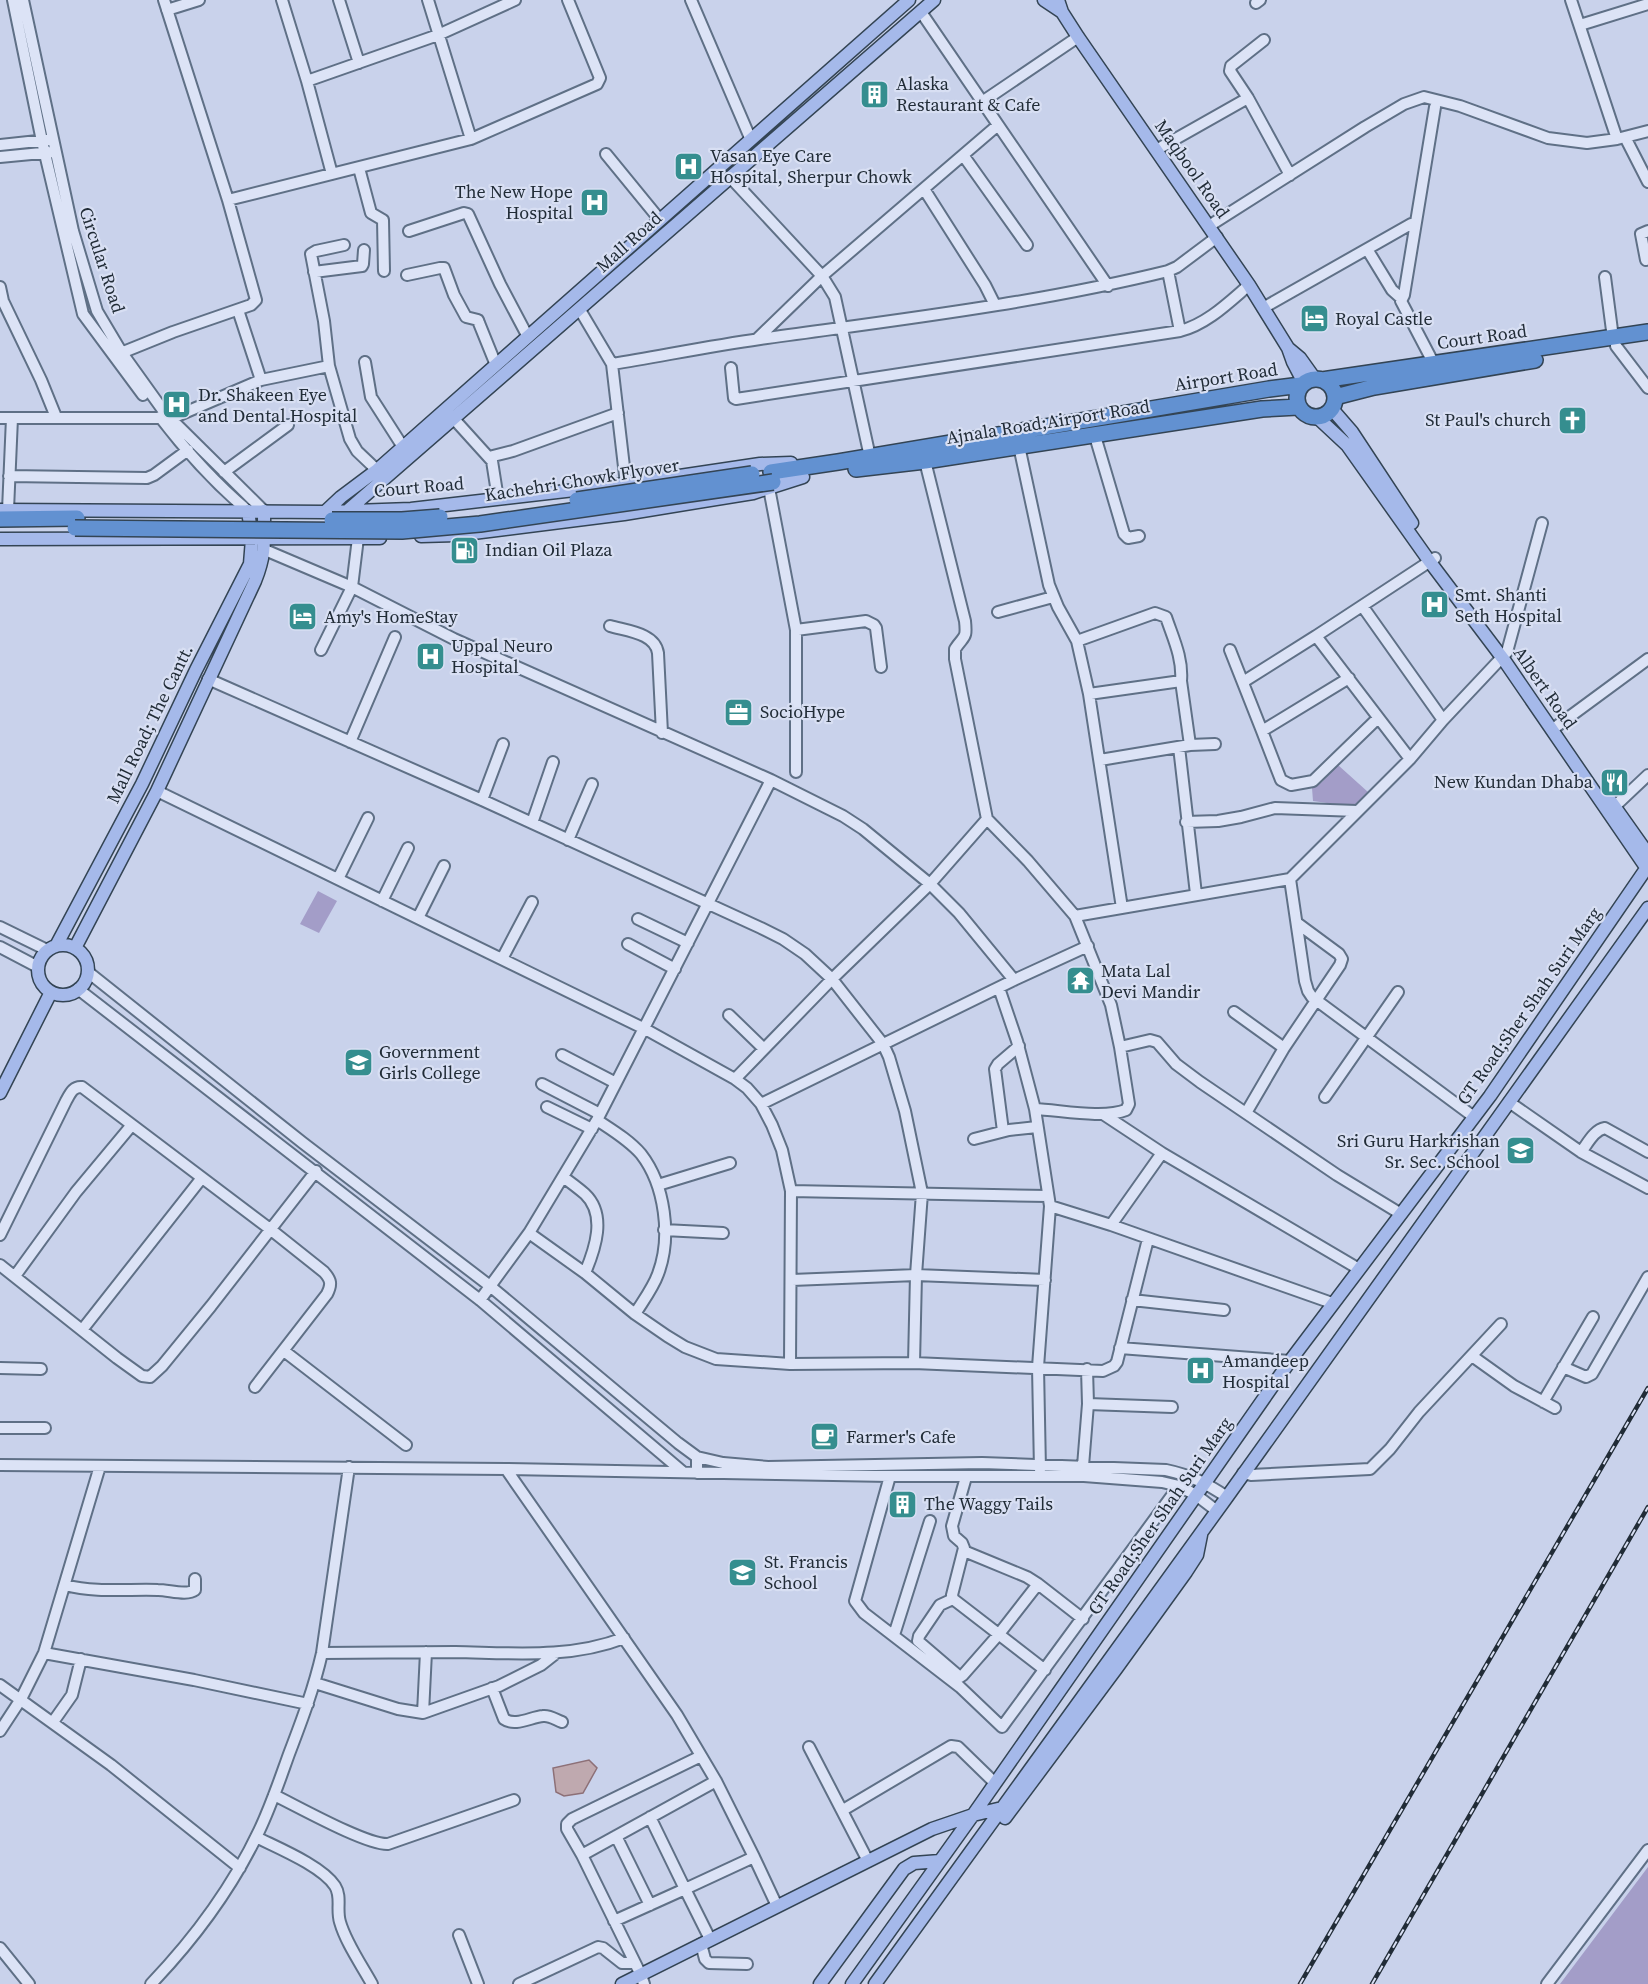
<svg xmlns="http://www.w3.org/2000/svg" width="1648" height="1984" font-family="'Source Serif 4',serif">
	<rect width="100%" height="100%" fill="#c9d2eb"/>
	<path fill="#a39dc8" d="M1338 765 1368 792 1355 807 1313 801 1312 788 1322 782Z
		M318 891 337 901 319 933 300 924Z
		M1648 1867V1984H1560Z"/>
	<path fill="#bfa9af" stroke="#8d7077" stroke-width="1.5" d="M589 1760 597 1768 583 1793 564 1796 556 1792 553 1768Z"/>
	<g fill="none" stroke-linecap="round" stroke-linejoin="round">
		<defs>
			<path id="minor" d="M13 0 42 141 83 314 143 395
				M23 0 73 231 97 311 122 353 165 413 264 511
				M282 0 307 81 332 174
				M339 0 359 63
				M691 0 751 140
				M1571 0 1617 139 1648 131
				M1256 3 1260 0
				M167 10 199 0
				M921 12 1108 286
				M1580 25 1648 4
				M1264 40 1231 66 1230 71 1248 98 1290 175
				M307 81 438 35 515 0
				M982 102 1078 37
				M1625 137 1648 182
				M471 139 597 84 600 78 568 0
				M0 145 47 140
				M1156 150 1248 98
				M606 154 660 220
				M963 155 1027 245
				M0 157 52 152
				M359 168 371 213 383 220 384 271
				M730 177 822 276 835 297 870 457
				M924 189 985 285 995 305
				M228 200 471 139 428 0
				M1209 226 1365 127 1404 104 1424 97 1460 106 1548 138 1587 143 1617 139
				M409 231 464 213 468 214 500 284 528 337
				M1648 231 1641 234 1646 260 1648 259
				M1367 249 1392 290 1401 298
				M1168 271 1180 331
				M314 272 362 266 363 264 364 250
				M407 275 440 268H444L454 295 466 317 478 320 479 323 496 365
				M1605 277 1613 338
				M0 287 3 301 41 380 56 417
				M1263 308 1411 224
				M238 310 261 380
				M580 310 612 364C661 356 711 346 760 339 896 320 1034 304 1168 271L1177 267 1217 237
				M757 339 822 276 998 125
				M1616 346 1648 388
				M116 355 173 332 251 305 256 300 228 200 164 0
				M365 362 371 397 403 447
				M612 364 626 484
				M1434 364 1401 301 1404 295 1435 107
				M329 366 324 321 311 254 316 251 344 245
				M731 368 734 398 736 399 1180 331C1207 324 1228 303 1249 285
				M160 417C186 451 215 483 248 511
				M0 418H161
				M170 419 261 380 329 366 350 439 357 451 377 470
				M454 419 492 461 498 499
				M1095 436 1124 534 1128 538 1139 536
				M1019 446 1049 585 1058 607 1077 641 1089 694 1122 908
				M489 457 513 451 618 413
				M925 461 965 621C967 640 964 635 955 649V659L987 819
				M224 472 288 425
				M9 476 147 478 154 475 188 450
				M769 488 796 630V772
				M8 510 12 418
				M265 550 352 587 454 639 771 780 843 816 863 829 930 884 959 913 1014 980
				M1363 607 1443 720
				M998 612 1053 597
				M610 626C627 631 655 633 658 653L662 733
				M796 630 866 621 874 625 876 628 881 667
				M1316 636 1435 558
				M1077 641 1155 613 1166 617C1173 638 1183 658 1181 681
				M321 650 352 587 358 538
				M1230 650 1262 731 1349 678
				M208 679 482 800 761 928 783 939 805 954 832 979 883 1044 889 1057 905 1111 922 1193 916 1275 914 1363
				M1243 682 1316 636 1410 759
				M1089 694 1181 681 1190 745
				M1557 726 1648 659
				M1262 731 1281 780 1291 785 1313 781 1378 718
				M350 742 395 637
				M1179 747 1196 894
				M1100 760 1190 745 1215 744
				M157 791 645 1029 735 1079 747 1088 761 1104 772 1125 782 1150 791 1191 790 1364
				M482 800 503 744
				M1614 807 1648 775
				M1186 822 1218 821 1241 817 1275 808 1357 811
				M532 823 553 762
				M568 840 592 784
				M338 879 368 818
				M1290 879 1305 981 1308 991 1312 997 1474 1117
				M382 901 408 848
				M1075 916 1290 879 1410 759 1443 720 1507 652 1542 523
				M418 918 444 866
				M638 919 688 943
				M0 927 47 950
				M628 944 675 969
				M0 947 38 967
				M502 959 532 902
				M88 972 303 1143 490 1286 678 1443 697 1457V1473
				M999 988 1017 1041 1035 1109 1050 1206 1038 1367 1040 1470
				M78 989 480 1300 683 1472
				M1234 1012 1284 1048 1340 965 1342 959 1339 954 1297 923
				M729 1015 764 1049
				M1120 1047 1150 1040 1157 1042 1176 1064 1200 1082 1337 1175 1401 1214
				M562 1055 616 1083
				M735 1079 832 979 930 884 987 819 1028 861 1075 916 1111 1005 1120 1047 1129 1104 1126 1110C1103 1119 1060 1110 1035 1109
				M542 1084 600 1114
				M1325 1097 1398 992
				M1509 1102 1581 1152 1648 1188
				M761 1104 1014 980 1088 946
				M547 1107 592 1129
				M1246 1113 1284 1048
				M1103 1114 1162 1153 1359 1269
				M597 1120C612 1130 629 1140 641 1154 665 1185 672 1237 658 1274 653 1288 643 1301 635 1314
				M1003 1131 995 1069 998 1064 1019 1046
				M974 1139 1009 1130 1037 1127
				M1581 1152C1588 1143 1594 1130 1605 1128L1648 1152
				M563 1177C570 1182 578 1188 585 1194 607 1215 595 1249 585 1273
				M658 1185 730 1163
				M791 1191 1048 1196
				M1050 1206 1111 1225 1332 1303
				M1111 1225 1162 1153
				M664 1230 723 1233
				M529 1233 585 1273 635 1314 667 1336 685 1347 716 1359 790 1364 914 1363 1103 1371 1114 1366 1117 1362 1148 1239
				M0 1235 66 1101C70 1094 73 1086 82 1087L270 1229 324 1272C331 1280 332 1284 327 1294L255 1387
				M0 1265 117 1358 142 1376 150 1377 162 1366 211 1306 316 1171
				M15 1276 76 1192 131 1126
				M792 1280 916 1275 1045 1280
				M480 1300 529 1233 597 1120 771 780
				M1132 1300 1224 1310
				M82 1330 201 1179
				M1120 1348 1290 1361
				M284 1351 406 1445
				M1472 1356 1514 1386 1555 1408
				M1563 1367 1586 1377 1592 1374 1648 1277
				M0 1368 41 1369
				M1543 1402 1593 1317
				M1088 1404 1172 1407
				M0 1428H45
				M697 1457 723 1463 768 1467 982 1463 1166 1470C1190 1475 1206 1483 1227 1497
				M0 1465 506 1469 890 1476H1084L1162 1482 1179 1486 1196 1495 1217 1511
				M1083 1466 1088 1404 1087 1369
				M506 1469 677 1715 716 1781 754 1857 685 1889 710 1939
				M1243 1473 1251 1475 1370 1469 1390 1449 1419 1412 1501 1324
				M890 1476 855 1601 864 1613 960 1687 1002 1727 1179 1486
				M966 1477 952 1526 954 1536 962 1543 964 1548 952 1595 953 1599 1045 1670
				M964 1551 1027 1577 1038 1584
				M65 1585C96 1593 127 1589 158 1590 169 1590 187 1596 195 1590V1579
				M953 1599 940 1605 919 1636 918 1641 960 1677 963 1675 999 1634 1038 1584 1083 1619
				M894 1635 930 1521
				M44 1653 194 1680 308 1704
				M322 1653C366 1653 411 1652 455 1652 512 1653 570 1659 624 1638
				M315 1683 398 1709 423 1713 499 1686 541 1665 555 1654
				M0 1685 111 1765 240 1868
				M492 1688 504 1719C515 1727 531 1717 543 1716 550 1715 556 1720 562 1722
				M423 1713 426 1652
				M53 1722 72 1695 81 1659
				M0 1731 21 1699 44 1653 100 1466
				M809 1747 868 1861
				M274 1795C297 1806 366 1845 388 1844L514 1800
				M843 1810 951 1746 958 1747 995 1783
				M616 1836 650 1905
				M256 1837C278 1848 322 1866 335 1886 342 1897 336 1909 340 1922 346 1943 361 1964 372 1984
				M582 1855 567 1829V1824L572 1819 701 1756
				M754 1857 777 1906
				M614 1921 685 1889 650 1817
				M459 1935 478 1984
				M701 1944 705 1959 709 1963 747 1964
				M0 1948 29 1984
				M151 1984C195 1938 232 1888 259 1831 271 1806 280 1779 289 1754 302 1720 314 1688 322 1653L349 1467
				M519 1984 598 1947 603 1948 622 1963H635
				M644 1984 641 1975 582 1855 716 1781
				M1547 1984 1648 1850"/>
			<path id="major" d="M1044 0 1062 12
				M1058 0 1062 12 1078 37 1249 285 1288 348 1293 362 1304 383
				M1288 348 1300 358 1315 379
				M1332 409 1352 432 1412 523
				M1317 417 1347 445 1430 562 1504 660 1648 870
				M0 510 325 512 411 509 626 484 760 464 791 463
				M325 512 341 497 377 470 909 0
				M346 512 934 0
				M421 536 457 535 624 514 753 493 803 477
				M0 539 380 538
				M1607 796 1648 854
				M38 970a25 25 0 1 1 50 0a25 25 0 1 1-50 0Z
				M56 946 142 784 196 670 250 564 252 539 248 511
				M75 948 157 791 255 581C266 554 264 540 264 511
				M0 1093 51 992
				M1005 1818 1116 1669 1186 1572 1197 1555 1201 1535
				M622 1984 932 1829 973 1815 1002 1808
				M820 1984 904 1869 914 1863 940 1861
				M852 1984 973 1815 1290 1361 1490 1096 1648 866
				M875 1984 1227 1497 1648 908"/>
			<path id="highway" d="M1297 398a19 19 0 1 1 38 0a19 19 0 1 1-38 0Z
				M1322 380 1648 332
				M1335 397 1374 387 1535 360
				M856 469 925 461 1262 409 1298 407
				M771 472 838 462 1269 389 1301 385
				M0 519 77 518"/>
		</defs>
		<use href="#minor" stroke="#5f7086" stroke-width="14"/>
		<use href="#major" stroke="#334454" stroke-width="15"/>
		<use href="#highway" stroke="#334454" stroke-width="18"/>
		<use href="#minor" stroke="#dce3f6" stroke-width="10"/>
		<use href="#major" stroke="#a5b9ea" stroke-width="12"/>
		<use href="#highway" stroke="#6291d1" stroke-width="15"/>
		<defs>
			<path id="rail" d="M1300 1984 1648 1388
				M1372 1984 1648 1507"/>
		</defs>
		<use href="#rail" stroke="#212c37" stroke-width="4.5"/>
		<use href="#rail" stroke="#d8dff3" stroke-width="2" stroke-dasharray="7" stroke-linecap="butt"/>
		<defs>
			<path id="highway-bridge" d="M577 500 752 474
				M332 520H402L440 517
				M75 528 402 531 480 524 773 482"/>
		</defs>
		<use href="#highway-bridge" stroke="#334454" stroke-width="18" stroke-linecap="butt"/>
		<use href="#highway-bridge" stroke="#6291d1" stroke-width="15"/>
	</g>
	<defs>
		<symbol id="building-square" viewBox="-11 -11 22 22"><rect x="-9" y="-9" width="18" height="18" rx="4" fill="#358e8f" stroke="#d8dff3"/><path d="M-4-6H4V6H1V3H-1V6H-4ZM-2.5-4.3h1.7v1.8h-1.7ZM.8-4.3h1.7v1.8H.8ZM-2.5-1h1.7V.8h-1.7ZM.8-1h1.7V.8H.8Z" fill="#fff"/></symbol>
		<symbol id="hospital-square" viewBox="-11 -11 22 22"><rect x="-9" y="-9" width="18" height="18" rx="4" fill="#358e8f" stroke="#d8dff3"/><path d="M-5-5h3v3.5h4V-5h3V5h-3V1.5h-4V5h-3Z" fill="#fff"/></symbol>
		<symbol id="hotel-square" viewBox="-11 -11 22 22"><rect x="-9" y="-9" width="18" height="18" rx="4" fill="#358e8f" stroke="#d8dff3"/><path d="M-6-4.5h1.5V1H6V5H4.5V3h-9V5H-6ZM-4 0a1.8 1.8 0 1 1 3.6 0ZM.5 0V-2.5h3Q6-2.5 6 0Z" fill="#fff"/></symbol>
		<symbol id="church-square" viewBox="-11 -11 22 22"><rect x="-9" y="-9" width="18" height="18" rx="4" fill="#358e8f" stroke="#d8dff3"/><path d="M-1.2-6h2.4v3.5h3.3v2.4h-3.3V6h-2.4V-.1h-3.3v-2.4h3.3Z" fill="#fff"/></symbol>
		<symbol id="fuel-square" viewBox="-11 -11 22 22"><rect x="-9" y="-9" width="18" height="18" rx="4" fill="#358e8f" stroke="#d8dff3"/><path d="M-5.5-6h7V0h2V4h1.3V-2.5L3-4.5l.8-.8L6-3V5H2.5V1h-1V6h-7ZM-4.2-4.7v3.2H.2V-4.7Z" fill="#fff"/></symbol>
		<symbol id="office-square" viewBox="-11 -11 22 22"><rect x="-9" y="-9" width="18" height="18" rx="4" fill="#358e8f" stroke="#d8dff3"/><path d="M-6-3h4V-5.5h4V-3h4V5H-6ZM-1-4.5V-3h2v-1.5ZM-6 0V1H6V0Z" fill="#fff"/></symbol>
		<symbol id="restaurant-square" viewBox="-11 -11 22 22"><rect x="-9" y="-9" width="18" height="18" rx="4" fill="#358e8f" stroke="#d8dff3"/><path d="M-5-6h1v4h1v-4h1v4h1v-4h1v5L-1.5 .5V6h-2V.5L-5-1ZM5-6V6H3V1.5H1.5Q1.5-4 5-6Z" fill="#fff"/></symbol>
		<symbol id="temple-square" viewBox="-11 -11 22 22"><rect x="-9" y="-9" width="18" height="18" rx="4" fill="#358e8f" stroke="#d8dff3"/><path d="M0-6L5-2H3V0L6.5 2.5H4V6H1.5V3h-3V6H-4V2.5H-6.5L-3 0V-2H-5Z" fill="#fff"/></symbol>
		<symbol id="school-square" viewBox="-11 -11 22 22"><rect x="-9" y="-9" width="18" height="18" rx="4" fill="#358e8f" stroke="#d8dff3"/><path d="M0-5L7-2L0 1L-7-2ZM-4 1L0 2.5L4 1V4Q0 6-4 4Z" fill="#fff"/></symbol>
		<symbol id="cafe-square" viewBox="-11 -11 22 22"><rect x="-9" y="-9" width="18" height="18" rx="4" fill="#358e8f" stroke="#d8dff3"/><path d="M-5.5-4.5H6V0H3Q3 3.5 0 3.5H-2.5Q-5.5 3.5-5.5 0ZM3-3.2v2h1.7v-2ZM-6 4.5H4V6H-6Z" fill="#fff"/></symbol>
	</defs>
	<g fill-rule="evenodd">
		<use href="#building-square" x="858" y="78" width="33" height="33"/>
		<use href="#hospital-square" x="672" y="150" width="33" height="33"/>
		<use href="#hospital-square" x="578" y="186" width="33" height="33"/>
		<use href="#hotel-square" x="1298" y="302" width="33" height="33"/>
		<use href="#hospital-square" x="160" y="388" width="33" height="33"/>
		<use href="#church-square" x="1556" y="404" width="33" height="33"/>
		<use href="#fuel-square" x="448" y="534" width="33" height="33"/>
		<use href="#hospital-square" x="1418" y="588" width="33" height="33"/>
		<use href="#hotel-square" x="286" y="600" width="33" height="33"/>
		<use href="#hospital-square" x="414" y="640" width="33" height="33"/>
		<use href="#office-square" x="722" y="696" width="33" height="33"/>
		<use href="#restaurant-square" x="1598" y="766" width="33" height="33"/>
		<use href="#temple-square" x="1064" y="964" width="33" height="33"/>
		<use href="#school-square" x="342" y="1046" width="33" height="33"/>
		<use href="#school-square" x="1504" y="1134" width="33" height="33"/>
		<use href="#hospital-square" x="1184" y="1354" width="33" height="33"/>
		<use href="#cafe-square" x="808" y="1420" width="33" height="33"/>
		<use href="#building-square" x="886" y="1488" width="33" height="33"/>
		<use href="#school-square" x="726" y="1556" width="33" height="33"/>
	</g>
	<g text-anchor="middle" stroke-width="4.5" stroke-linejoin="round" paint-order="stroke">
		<g font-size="18" fill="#212c37" stroke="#d8dff3" text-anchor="start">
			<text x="896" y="90">Alaska<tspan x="896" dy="21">Restaurant &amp; Cafe</tspan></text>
			<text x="710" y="162">Vasan Eye Care<tspan x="710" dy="21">Hospital, Sherpur Chowk</tspan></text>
			<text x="573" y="198" text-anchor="end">The New Hope<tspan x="573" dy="21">Hospital</tspan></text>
			<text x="1335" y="325">Royal Castle</text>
			<text x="198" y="401">Dr. Shakeen Eye<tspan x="198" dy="21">and Dental Hospital</tspan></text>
			<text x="1551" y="426" text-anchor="end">St Paul's church</text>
			<text x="485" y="556">Indian Oil Plaza</text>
			<text x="1455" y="601">Smt. Shanti<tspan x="1455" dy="21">Seth Hospital</tspan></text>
			<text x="324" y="623">Amy's HomeStay</text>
			<text x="451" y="652">Uppal Neuro<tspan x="451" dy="21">Hospital</tspan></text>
			<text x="760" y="718">SocioHype</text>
			<text x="1593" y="788" text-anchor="end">New Kundan Dhaba</text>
			<text x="1101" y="977">Mata Lal<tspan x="1101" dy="21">Devi Mandir</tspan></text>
			<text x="379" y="1058">Government<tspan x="379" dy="21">Girls College</tspan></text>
			<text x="1500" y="1147" text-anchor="end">Sri Guru Harkrishan<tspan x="1500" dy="21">Sr. Sec. School</tspan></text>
			<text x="1222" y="1367">Amandeep<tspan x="1222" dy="21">Hospital</tspan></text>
			<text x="846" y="1443">Farmer's Cafe</text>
			<text x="924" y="1510">The Waggy Tails</text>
			<text x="764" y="1568">St. Francis<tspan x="764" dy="21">School</tspan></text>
		</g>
		<g font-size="18" fill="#212c37" stroke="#d8dff3">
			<text transform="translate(1192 169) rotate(55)" y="6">Maqbool Road</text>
			<text transform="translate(629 242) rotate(-42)" y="6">Mall Road</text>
			<text transform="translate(102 260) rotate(72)" y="6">Circular Road</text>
			<text transform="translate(1482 337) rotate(-8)" y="6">Court Road</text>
			<text transform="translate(1226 377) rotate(-9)" y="6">Airport Road</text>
			<text transform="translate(1048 422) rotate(-9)" y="6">Ajnala Road;Airport Road</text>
			<text transform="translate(582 480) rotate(-9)" y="6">Kachehri Chowk Flyover</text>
			<text transform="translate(419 487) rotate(-5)" y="6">Court Road</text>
			<text transform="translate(1545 688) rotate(55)" y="6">Albert Road</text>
			<text transform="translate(150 724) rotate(-64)" y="6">Mall Road; The Cantt.</text>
			<text transform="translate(1529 1006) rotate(-55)" y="6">GT Road;Sher Shah Suri Marg</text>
			<text transform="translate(1160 1516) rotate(-55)" y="6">GT Road;Sher Shah Suri Marg</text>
		</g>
	</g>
</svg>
